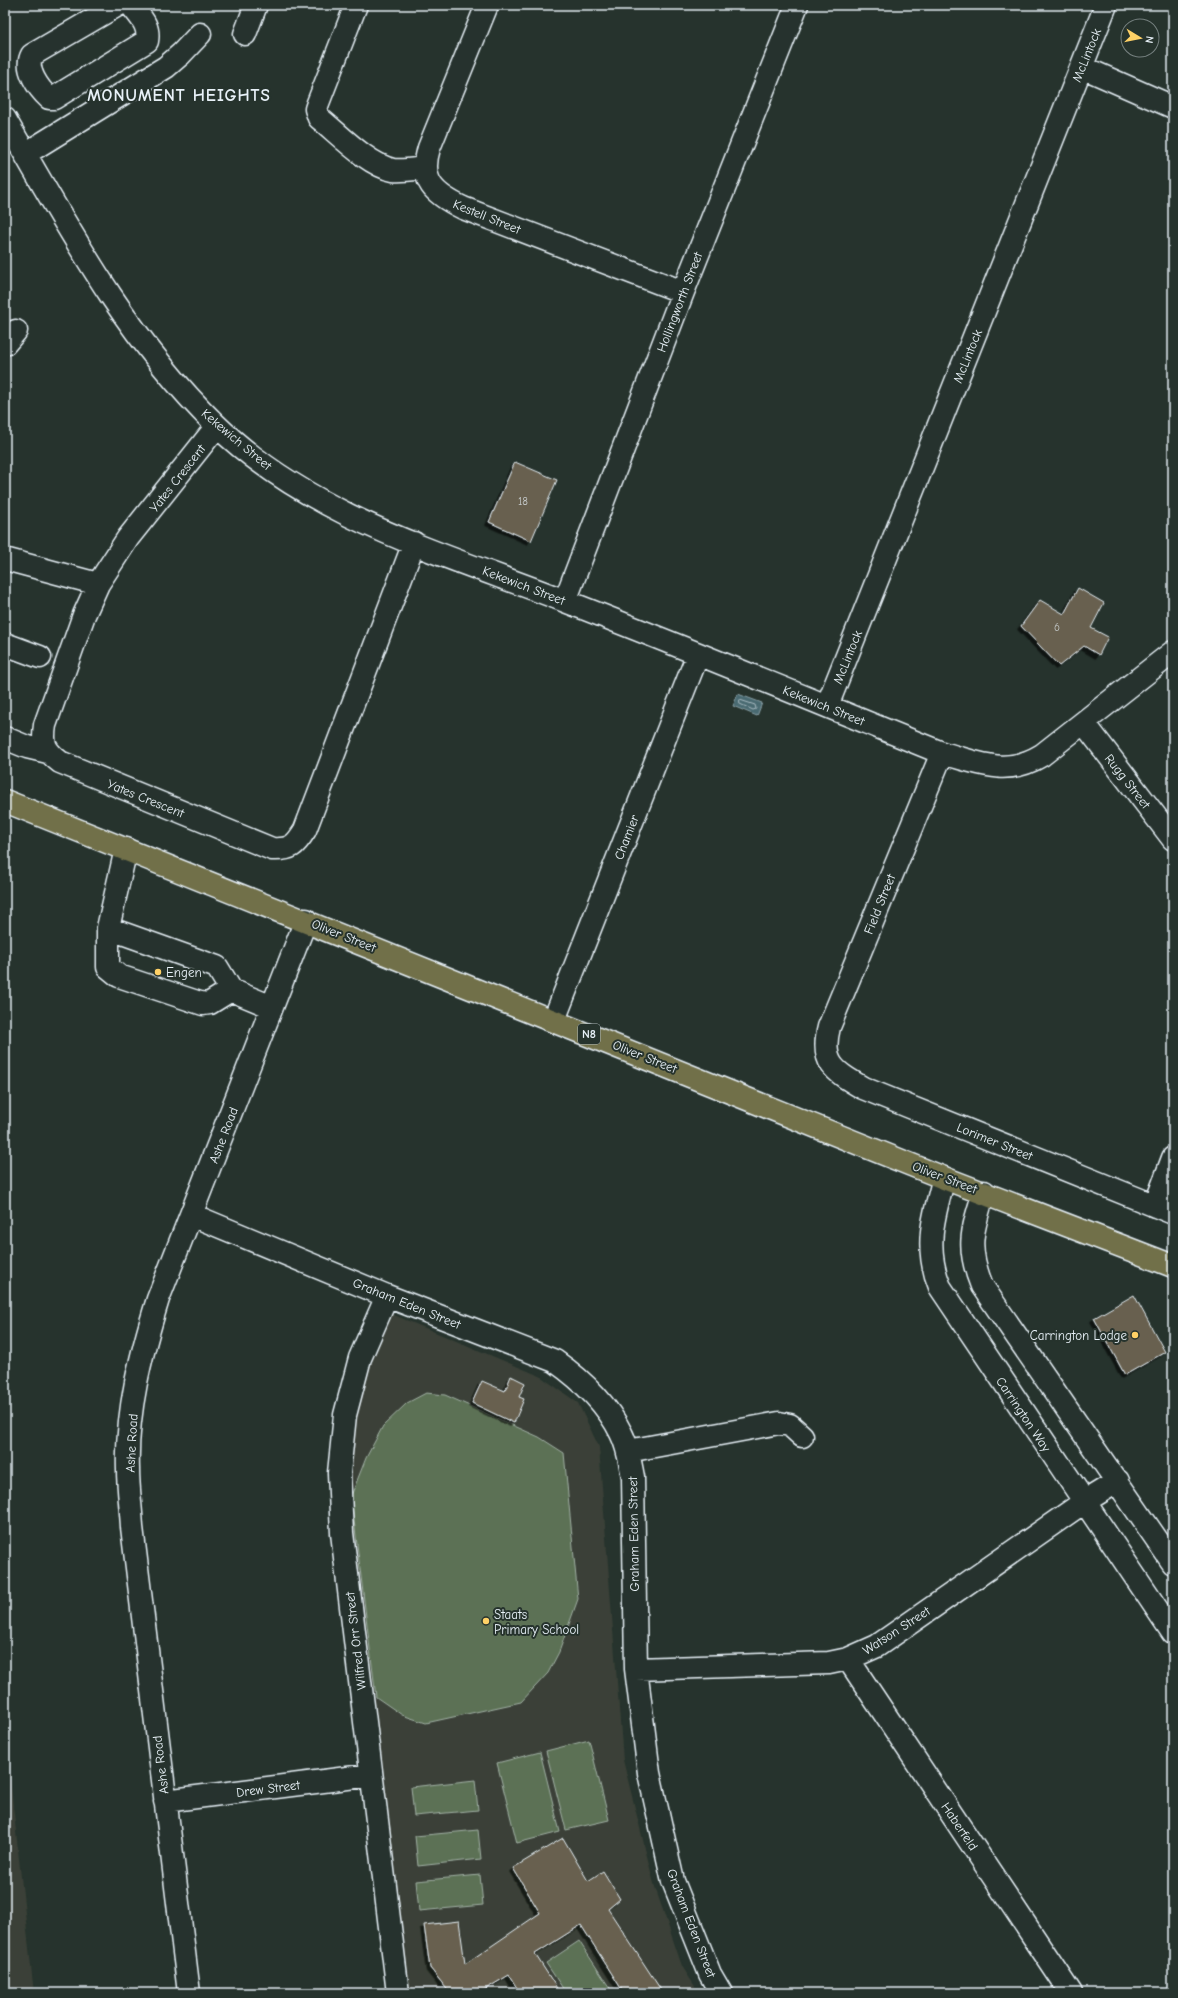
<svg xmlns="http://www.w3.org/2000/svg" width="1178" height="1998" font-family="'Comic Neue',sans-serif">
	<defs>
		<filter id="shadow"><feDropShadow dx="-3.5" dy="3.5" stdDeviation="0" flood-color="#0009"/></filter>
	</defs>
	<rect width="100%" height="100%" fill="#26332d"/>
	<filter id="ink" filterUnits="userSpaceOnUse"><feTurbulence type="fractalNoise" baseFrequency=".025" numOctaves="2"/><feDisplacementMap in="SourceGraphic" scale="8" xChannelSelector="R" yChannelSelector="G"/><feConvolveMatrix kernelMatrix="1 2 1 2 8 2 1 2 1" color-interpolation-filters="sRGB"/></filter>
	<g filter="url(#ink)">
		<path fill="#3a4137" d="M382 1310 540 1376 578 1403 599 1447 623 1760 654 1884 682 1966 699 1993H399L345 1482 347 1429Z
			M5 1733 34 1993H5Z"/>
		<path fill="#5c7155" stroke="#a2b1a6" d="M426 1393 445 1395 539 1437 564 1453 578 1599 559 1652 548 1673 521 1702 426 1723 402 1715 376 1697 351 1496 366 1458 383 1426 407 1403Z
			M589 1740 609 1820 566 1830 546 1751Z
			M540 1752 560 1832 517 1843 497 1763Z
			M475 1780 478 1810 414 1816 411 1787Z
			M478 1830 481 1859 418 1866 415 1836Z
			M480 1875 483 1905 419 1911 416 1881Z
			M579 1941 613 1993H566L546 1963Z"/>
		<path fill="#4a6a71" stroke="#89a0a7" d="M738 694 762 703 757 716 733 706Z"/>
		<g fill="none" stroke-linecap="round" stroke-linejoin="round">
			<path stroke="#a9bbc2" stroke-width="1" d="M740 700 755 705 756 709 753 710 740 704Z"/>
		</g>
		<path fill="#67614f" stroke="#e8f1f8" filter="url(#shadow)" d="M515 462 557 480 531 541 489 522Z
			M1078 588 1104 603 1091 628 1108 637 1099 655 1084 646 1059 666 1021 626 1040 600 1064 614Z
			M1134 1295 1165 1352 1125 1375 1094 1318Z
			M511 1376 525 1383 519 1397 524 1399 514 1423 472 1403 482 1381 505 1391Z
			M563 1838 588 1881 603 1871 620 1899 608 1909 663 1993H624L581 1925 535 1954 560 1993H520L509 1975 479 1993H450L430 1968 424 1925 459 1921 465 1964 540 1913 513 1868Z"/>
		<g fill="none" stroke-linecap="round" stroke-linejoin="round">
			<defs>
				<path id="minor" d="M118 5 32 55C24 69 39 89 49 98H54L147 41C150 25 140 17 131 5
					M356 5 318 103 316 109 319 118C339 134 368 165 393 170 403 171 415 169 424 168
					M487 5 429 148C419 181 434 194 463 208L683 292
					M245 34 256 5
					M1082 67 1173 107
					M5 119C67 226 126 337 215 424 310 517 444 554 565 601 691 650 816 702 942 753 980 763 1006 777 1042 755L1173 652
					M25 154 166 67 181 54 200 34
					M5 344 16 331
					M217 426 128 538 98 584 84 615 45 725C42 745 45 750 60 762L272 849C291 850 295 846 305 830L414 543
					M5 559 98 584
					M565 601 683 292 797 5
					M5 644 40 657
					M827 706 1106 5
					M1084 723 1173 839
					M5 738 27 747 48 752
					M942 753 829 1027C820 1063 834 1071 863 1088L1173 1213
					M126 849 108 928V967L119 976 203 1004 210 1003 231 990
					M108 928 217 967 231 990 272 1007
					M554 1020 698 654
					M944 1178C933 1217 924 1249 940 1287L1173 1633
					M984 1192C972 1231 966 1247 982 1286L1173 1563
					M1155 1206 1173 1158
					M192 1215 387 1296 555 1361C582 1380 606 1402 621 1433 628 1446 630 1462 633 1477L636 1669 649 1773 673 1881 710 1974 721 1993
					M387 1296 360 1358 345 1415 339 1473 342 1533 398 1993
					M628 1451 779 1423 790 1425 802 1436
					M848 1659 1071 1993
					M636 1669 829 1663 848 1659 877 1646 1084 1502 1118 1481
					M165 1801 371 1775
					M189 1993 132 1527C131 1508 128 1488 128 1469 126 1412 141 1354 158 1299L306 920"/>
				<path id="highway" d="M5 801 944 1178 1173 1266"/>
			</defs>
			<use href="#minor" stroke="#e8f1f8" stroke-width="25"/>
			<use href="#highway" stroke="#e8f1f8" stroke-width="25"/>
			<use href="#minor" stroke="#26332d" stroke-width="22"/>
			<use href="#highway" stroke="#71704a" stroke-width="22"/>
		</g>
	</g>
	<g fill="#ffd166" stroke="#26332d" stroke-width="1.5">
		<circle cx="158" cy="972" r="4"/>
		<circle cx="1135" cy="1335" r="4"/>
		<circle cx="486" cy="1621" r="4"/>
	</g>
	<g text-anchor="middle" stroke-width="4" stroke-linejoin="round" paint-order="stroke">
		<g font-size="11" fill="#c8cdce">
			<text x="523" y="505">18</text>
			<text x="1057" y="631">6</text>
		</g>
		<rect fill="#26332d" stroke="#aeb8bb" stroke-width="1" x="578" y="1024" width="22" height="20" rx="3"/>
		<g font-size="12" font-weight="bold" fill="#e8f1f8">
			<text x="589" y="1038">N8</text>
		</g>
		<g font-size="13" fill="#e8f1f8" stroke="#26332d">
			<text transform="translate(1086 55) rotate(-68)" y="5">McLintock</text>
			<text transform="translate(487 216) rotate(22)" y="5">Kestell Street</text>
			<text transform="translate(679 302) rotate(-69)" y="5">Hollingworth Street</text>
			<text transform="translate(967 356) rotate(-68)" y="5">McLintock</text>
			<text transform="translate(237 439) rotate(40)" y="5">Kekewich Street</text>
			<text transform="translate(177 478) rotate(-52)" y="5">Yates Crescent</text>
			<text transform="translate(524 585) rotate(21)" y="5">Kekewich Street</text>
			<text transform="translate(847 657) rotate(-68)" y="5">McLintock</text>
			<text transform="translate(824 705) rotate(22)" y="5">Kekewich Street</text>
			<text transform="translate(1128 781) rotate(52)" y="5">Rugg Street</text>
			<text transform="translate(146 798) rotate(22)" y="5">Yates Crescent</text>
			<text transform="translate(626 837) rotate(-69)" y="5">Chamier</text>
			<text transform="translate(879 904) rotate(-68)" y="5">Field Street</text>
			<text transform="translate(344 935) rotate(22)" y="5">Oliver Street</text>
			<text transform="translate(645 1056) rotate(22)" y="5">Oliver Street</text>
			<text transform="translate(223 1135) rotate(-69)" y="5">Ashe Road</text>
			<text transform="translate(995 1141) rotate(22)" y="5">Lorimer Street</text>
			<text transform="translate(945 1177) rotate(21)" y="5">Oliver Street</text>
			<text transform="translate(407 1303) rotate(22)" y="5">Graham Eden Street</text>
			<text transform="translate(1024 1414) rotate(56)" y="5">Carrington Way</text>
			<text transform="translate(131 1443) rotate(-87)" y="5">Ashe Road</text>
			<text transform="translate(633 1534) rotate(-91)" y="5">Graham Eden Street</text>
			<text transform="translate(896 1630) rotate(-33)" y="5">Watson Street</text>
			<text transform="translate(355 1641) rotate(-97)" y="5">Wilfred Orr Street</text>
			<text transform="translate(160 1765) rotate(-97)" y="5">Ashe Road</text>
			<text transform="translate(268 1788) rotate(-7)" y="5">Drew Street</text>
			<text transform="translate(960 1826) rotate(56)" y="5">Haberfeld</text>
			<text transform="translate(692 1923) rotate(69)" y="5">Graham Eden Street</text>
		</g>
		<g font-size="13" fill="#e8f1f8" stroke="#26332d" text-anchor="start">
			<text x="166" y="977">Engen</text>
			<text x="1127" y="1340" text-anchor="end">Carrington Lodge</text>
			<text x="494" y="1619">Staats<tspan x="494" dy="15">Primary School</tspan></text>
		</g>
		<g font-size="17" font-weight="bold" letter-spacing="1" fill="#e8f1f8" stroke="#26332d">
			<text x="179" y="101">MONUMENT HEIGHTS</text>
		</g>
	</g>
	<rect width="1178" height="1998" fill="none" stroke="#26332d" stroke-width="20"/>
	<rect x="10" y="10" width="1158" height="1978" fill="none" stroke="#e8f1f8" stroke-width="1.5" filter="url(#ink)"/>
	<g transform="translate(1140 38) rotate(100)"><circle r="19" fill="#26332d" stroke="#747f7e"/>
	<path d="M0-3L7 15L0 10L-7 15Z" fill="#ffd166"/>
	<text y="-6" font-size="11" font-weight="bold" text-anchor="middle" fill="#e8f1f8">N</text>
	</g>
</svg>
